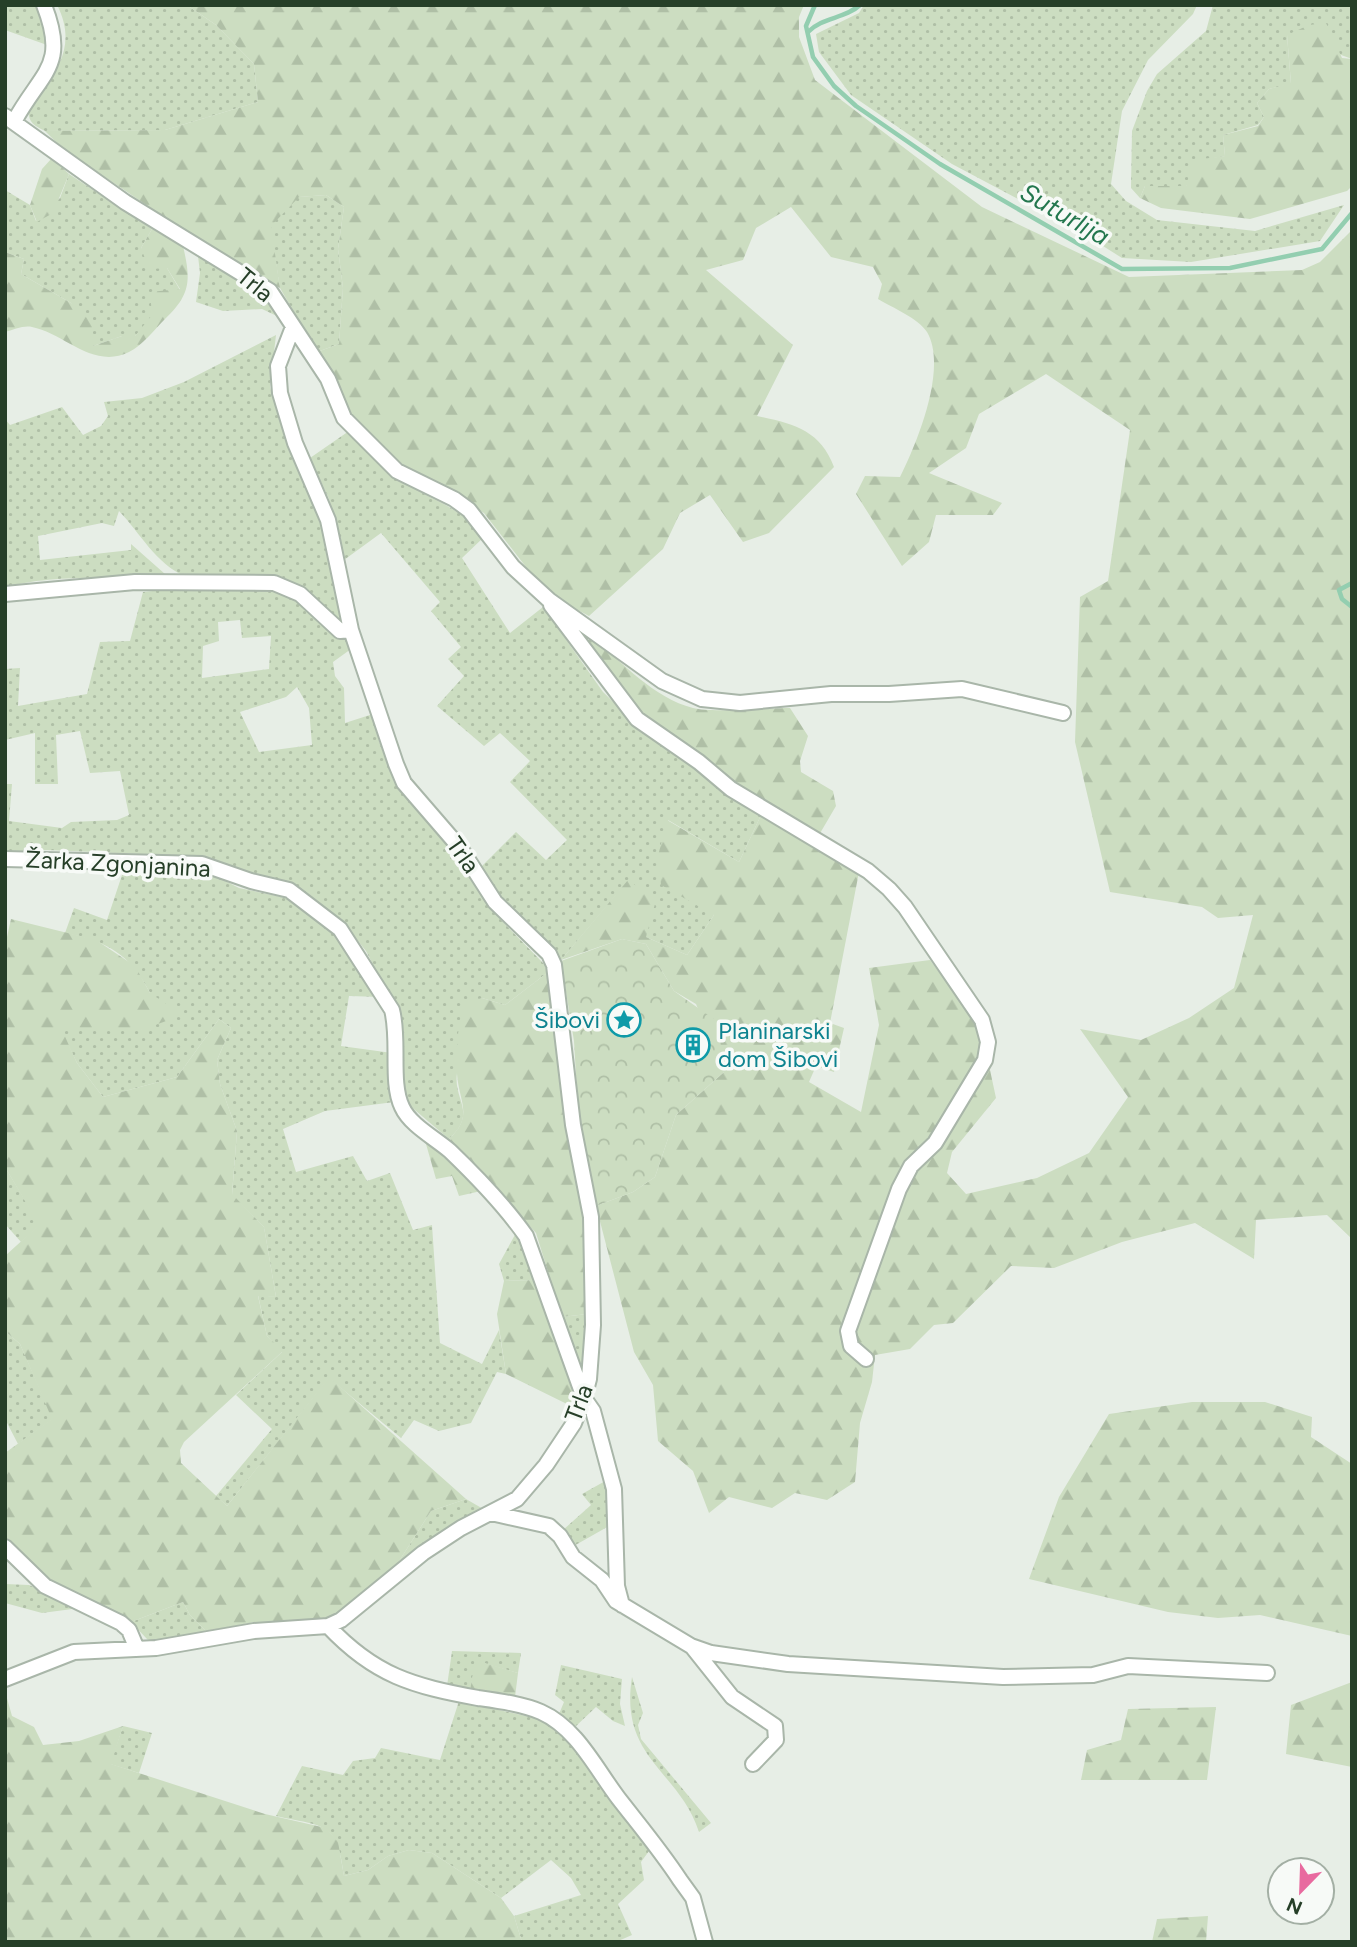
<svg xmlns="http://www.w3.org/2000/svg" width="1357" height="1947" font-family="Figtree,sans-serif">
	<defs>
		<pattern id="grass-dots" width="8" height="8" patternUnits="userSpaceOnUse" patternTransform="scale(1.75)"><rect width="8" height="8" fill="#ccddc1"/><path d="M2 2h.1M6 6h.1" fill="none" stroke="#afbfa6" stroke-width="1.8" stroke-linecap="round"/></pattern>
		<pattern id="forest-firs" width="22" height="20" patternUnits="userSpaceOnUse" patternTransform="scale(1.75)"><rect width="22" height="20" fill="#ccddc1"/><path d="M5 1l3.5 6h-7zM16 11l3.5 6h-7z" fill="#afbfa6"/></pattern>
		<pattern id="park-crowns" width="20" height="18" patternUnits="userSpaceOnUse" patternTransform="scale(1.75)"><rect width="20" height="18" fill="#ccddc1"/><path d="M2 6a3 3 0 1 1 6 0M12 15a3 3 0 1 1 6 0" fill="none" stroke="#afbfa6"/></pattern>
	</defs>
	<rect width="100%" height="100%" fill="#e7eee6"/>
	<path fill="url(#grass-dots)" fill-rule="evenodd" d="M5 5H35L47 32V45L5 30Z
		M57 5H187L216 25 254 64 258 102 165 130 45 131C39 128 30 124 29 116 24 94 88 65 57 5Z
		M864 5H1197L1193 14 1148 60 1122 111 1111 184 1126 201 1157 220 1255 231 1344 205 1320 241 1191 262 1122 258 1084 234 952 164 851 95 819 52 816 34 859 13Z
		M1213 5H1352V59L1287 35 1291 84 1269 89 1257 103 1264 117 1258 125 1223 135 1225 156 1214 158 1186 186H1145L1140 198 1131 188 1132 131 1147 91 1157 74 1206 31Z
		M69 174 152 229 141 248 167 268 180 290 135 336H122L93 346 71 303 21 274 24 259 5 252V190L30 205 36 221 60 198Z
		M326 195 344 207 338 249 343 288 339 344 317 352 280 288 270 226 298 197Z
		M200 255 260 292 279 317 262 309 223 311 196 302 200 273 198 256Z
		M276 335 270 387 288 447 323 522 325 543 344 621 342 625 299 585 284 578 186 577C155 563 141 534 119 511L114 526 102 523 38 536 40 560 131 550V544L165 574 166 579C123 578 44 574 5 588V419L10 425 62 407 83 435 101 426 108 416 104 402 142 398 184 382Z
		M349 431C366 449 383 470 404 483 436 502 460 507 484 537L462 558 510 633 543 607 603 692 634 722 727 795 762 813 739 862 668 820 714 915 687 955 646 937 628 881 561 960 507 907 481 867 516 832 546 860 567 840 510 782 530 761 500 733 484 746 437 706 464 676 448 659 461 647 431 611 440 602 381 533 344 560 329 499 310 458Z
		M190 587 276 592 291 597 337 635 347 639 351 649 333 662 335 676 344 688 345 723 376 713 379 741 394 782 439 833 500 919 545 965 547 973 505 1005 482 998C474 1022 461 1048 457 1073 453 1101 478 1112 449 1139L409 1105 404 1093V1037L400 1017 366 951 345 925 296 885 258 876 208 857 47 850 5 853V784H12L9 821 62 828 71 822 117 820 129 815 120 771 90 773 80 731 56 735 58 784H35V733L5 740V669L20 668 18 706 87 694 100 642 130 641 143 592ZM240 620 242 638 271 636 269 669 202 678 203 646 219 641 218 622ZM297 687 309 708 312 745 259 752 240 712 286 697Z
		M125 866 200 868 239 888 286 898 323 921 382 997 349 996 341 1046 392 1053 394 1102 325 1111 283 1129 296 1172 353 1156 367 1181 390 1173 413 1230 432 1225 440 1343 482 1364 499 1330 506 1374 497 1372 471 1423 439 1431 414 1420 401 1438 329 1378 227 1506 216 1496 272 1429 236 1395 282 1352 267 1336 258 1295 276 1297 264 1227 232 1195 237 1131 220 1084 217 1060 231 1028 219 1019 177 1077 103 1097 77 1063 61 1030H141L150 993C129 953 108 942 65 933L74 908 107 920Z
		M5 1167 40 1225 21 1242 5 1224Z
		M516 1233 525 1245 535 1280 504 1281 499 1264Z
		M587 1314 586 1367 578 1369 562 1317Z
		M5 1331 20 1344 53 1419 18 1444 5 1419Z
		M607 1480 609 1526 572 1547 563 1530 591 1505 582 1494Z
		M466 1499 485 1510 394 1569 431 1511Z
		M5 1584 29 1585 80 1608 42 1613 5 1603Z
		M183 1602 190 1615 206 1631 154 1642 147 1639 131 1622Z
		M452 1651 521 1653 518 1673 476 1661 470 1691 447 1686Z
		M561 1665 622 1679 620 1704 625 1726 613 1721 596 1707 575 1727 559 1714 564 1702 555 1695Z
		M632 1677 643 1713 638 1725 641 1739 711 1823 699 1832C679 1770 619 1759 632 1677Z
		M459 1701 535 1718 548 1725 578 1750 602 1788 652 1847 641 1862 644 1880 618 1904 632 1935 616 1942H522L514 1916 581 1895 571 1878 551 1860 501 1898 432 1853 409 1850 388 1856 368 1870 344 1876C337 1821 325 1827 276 1816L302 1766 343 1775 353 1761 375 1758 381 1748 440 1760Z
		M123 1726 152 1733 139 1773 110 1764Z"/>
	<path fill="url(#forest-firs)" d="M187 5H804L799 17V37L815 80 982 207 1129 277 1302 270 1320 262 1352 230V1239L1327 1215 1256 1220 1254 1259 1195 1223 1122 1242 1054 1268 1011 1266 953 1323 934 1325 910 1349 875 1355 872 1382 860 1423 855 1482 827 1500 795 1493 772 1508 729 1497 709 1513 693 1471 658 1441 653 1385 634 1352 596 1206 633 1192 655 1177 676 1115 724 1072 696 1004 674 991 646 944 622 939 561 960 628 880 656 900 646 937 687 955 714 915 661 885 658 856 667 820 739 862 762 813 804 842 859 872 830 1023 844 1028 834 1072 816 1066 809 1082 861 1112 879 1025 869 968 930 960 981 1028 996 1098 952 1152 947 1173 966 1194 1037 1178 1089 1153 1128 1097 1080 1029 1141 1040 1189 1018 1234 988 1253 915 1218 918 1202 907 1110 892 1075 742 1080 597 1108 581 1130 430 1046 374 979 414 966 448 929 473 1002 503 993 515H936L929 542 902 566 856 494 865 476 900 477C917 443 948 368 927 332 918 318 893 308 878 299L882 284 873 267 831 257 791 207 756 228 743 260 706 270 793 345 757 416C794 424 820 430 834 467L769 533 743 542 710 495 680 513 663 549 589 616 547 594 484 513 412 472 348 418 317 352 339 344 343 288 338 249 344 207 326 195 299 197 271 226 280 288 173 223 62 148 45 131 165 130 258 102 254 64 216 25Z
		M1326 23 1342 58 1352 59V186L1347 191 1250 219 1161 208 1140 198 1145 186H1186L1194 160 1225 156 1223 135 1258 126 1264 117 1257 103 1269 89 1291 83 1287 35 1309 25Z
		M52 158 69 174 53 213 37 222 30 205 42 169Z
		M152 229 183 246C191 280 191 294 165 319 155 329 142 346 129 352 93 370 64 333 32 327 24 325 13 330 5 332V252L24 259 21 274 71 303 93 323V346L122 336H135L152 315 150 292 180 289 167 268 149 269 141 248Z
		M593 637C622 663 654 698 693 708 711 713 768 708 790 708L808 736 800 761 801 772 833 791 836 806 819 835C758 798 668 749 623 695 609 679 599 659 587 641Z
		M11 919 96 940 135 966 150 993 183 1015 141 1030H62L77 1063 103 1097 177 1077 219 1019 231 1028 217 1060 220 1084 237 1131 232 1194 264 1227 276 1297 258 1296 267 1336 283 1351 184 1442 180 1450 181 1463 227 1506 329 1377 466 1499 431 1511 394 1569 331 1618 298 1623 255 1622 206 1631 190 1615 183 1602 131 1622 50 1581 5 1541V1453L52 1419 20 1344 5 1331V1256L39 1225 5 1167V946Z
		M547 973 562 1100 583 1216 587 1314 562 1317 536 1233 449 1139C474 1116 459 1102 457 1074 455 1051 458 1025 464 1003L482 998 505 1005Z
		M424 1137 448 1153 481 1191 459 1196 452 1176 436 1179Z
		M535 1280 572 1390 571 1406 506 1374 497 1314 504 1281Z
		M1192 1402H1265L1312 1417 1311 1437 1352 1464V1636L1260 1615 1218 1618 1168 1612 1029 1579 1059 1497 1109 1414Z
		M475 1660 518 1673 515 1697 470 1691Z
		M1352 1682V1767L1286 1754 1291 1705Z
		M5 1691 12 1716 34 1727 43 1745 79 1741 123 1726 111 1764 265 1814 326 1828 338 1842 344 1876 368 1870 388 1856 409 1850 432 1853 501 1898 514 1916 522 1942H5Z
		M1216 1707 1207 1780H1081L1087 1750 1121 1740 1128 1709Z
		M1208 1916 1206 1942H1152L1157 1919Z"/>
	<path fill="url(#park-crowns)" d="M622 939 646 944 674 991 718 1022 724 1072 676 1115 655 1177 633 1192 596 1206 578 1109 574 1041 561 961Z"/>
	<g fill="none" stroke-linecap="round" stroke-linejoin="round">
		<path stroke="#93ceb0" stroke-width="4.5" d="M815 5 806 26 813 57 834 86 856 106 940 164 1122 269 1230 268 1322 249 1352 213
			M808 32C822 17 845 19 860 5
			M1352 583 1339 590 1342 599 1352 607"/>
		<defs>
			<path id="minor" d="M5 116 125 202 270 291 328 379 344 418 397 471 454 499 469 510 513 567 549 600 662 681 702 699 740 703 831 694H889L962 689 1063 713
				M15 120C42 71 68 66 44 5
				M293 327 278 366 280 393 295 443 328 520 351 630 396 764 404 783 461 849 495 902 549 954 554 965 573 1125 591 1217 593 1325 589 1379 584 1398 574 1423 546 1465 517 1499 461 1528 423 1553 341 1620 328 1626
				M5 594 135 582 274 583 300 594 340 631 351 630
				M551 605 637 719 699 762 731 789 868 871 889 889 905 907 982 1020 988 1042 985 1060 935 1143 911 1166 899 1189 848 1331 851 1346 866 1359
				M5 859 202 864 251 881 289 890 340 929 392 1010C400 1040 390 1082 402 1107 410 1125 435 1138 450 1151 477 1177 505 1206 526 1236L584 1398 593 1411 614 1489 617 1586 622 1605
				M491 1513 549 1526 560 1536 573 1557 602 1580 616 1601 691 1646 711 1653 788 1664 1003 1677 1093 1675 1128 1666 1267 1673
				M5 1547 45 1586 121 1623 129 1630 137 1649
				M693 1648 732 1697 775 1726 776 1740 753 1764
				M5 1679 74 1652 156 1648 254 1631 328 1626C375 1676 413 1686 478 1698 499 1701 522 1704 541 1712 577 1728 596 1769 619 1799 640 1826 661 1851 680 1880L693 1898 705 1942"/>
		</defs>
		<use href="#minor" stroke="#a9b6a9" stroke-width="18"/>
		<use href="#minor" stroke="#fff" stroke-width="14"/>
	</g>
	<defs>
		<symbol id="sight-ring" viewBox="-11 -11 22 22"><circle r="9.5" fill="#f7faf7" stroke="#0f9aa8" stroke-width="1.5"/><path d="M0-6L1.8-2.2L6-1.7L2.9 1.2L3.7 5.4L0 3.3L-3.7 5.4L-2.9 1.2L-6-1.7L-1.8-2.2Z" fill="#0f9aa8"/></symbol>
		<symbol id="building-ring" viewBox="-11 -11 22 22"><circle r="9.5" fill="#f7faf7" stroke="#0f9aa8" stroke-width="1.5"/><path d="M-4-6H4V6H1V3H-1V6H-4ZM-2.5-4.3h1.7v1.8h-1.7ZM.8-4.3h1.7v1.8H.8ZM-2.5-1h1.7V.8h-1.7ZM.8-1h1.7V.8H.8Z" fill="#0f9aa8"/></symbol>
	</defs>
	<g fill-rule="evenodd">
		<use href="#sight-ring" x="605" y="1001" width="38" height="38"/>
		<use href="#building-ring" x="674" y="1026" width="38" height="38"/>
	</g>
	<g text-anchor="middle" stroke-width="7" stroke-linejoin="round" paint-order="stroke">
		<g font-size="24" fill="#263f28" stroke="#f7faf7">
			<text transform="translate(255 285) rotate(39)" y="8">Trla</text>
			<text transform="translate(463 855) rotate(55)" y="8">Trla</text>
			<text transform="translate(118 864) rotate(3)" y="8">Žarka Zgonjanina</text>
			<text transform="translate(579 1403) rotate(-69)" y="8">Trla</text>
		</g>
		<g font-size="24" fill="#0d838f" stroke="#f7faf7" text-anchor="end">
			<text x="600" y="1028">Šibovi</text>
			<text x="718" y="1039" text-anchor="start">Planinarski<tspan x="718" dy="28">dom Šibovi</tspan></text>
		</g>
		<g font-size="26" font-style="italic" fill="#23774e" stroke="#f7faf7">
			<text transform="translate(1065 214) rotate(30)" y="9">Suturlija</text>
		</g>
	</g>
	<rect width="1357" height="1947" fill="none" stroke="#263f28" stroke-width="14"/>
	<g transform="translate(1301 1891) rotate(203)"><circle r="33" fill="#f7faf7" stroke="#a3afa4" stroke-width="2"/>
	<path d="M0-5L12 26L0 18L-12 26Z" fill="#e86a9f"/>
	<text y="-10" font-size="19" font-weight="bold" text-anchor="middle" fill="#263f28">N</text>
	</g>
</svg>
